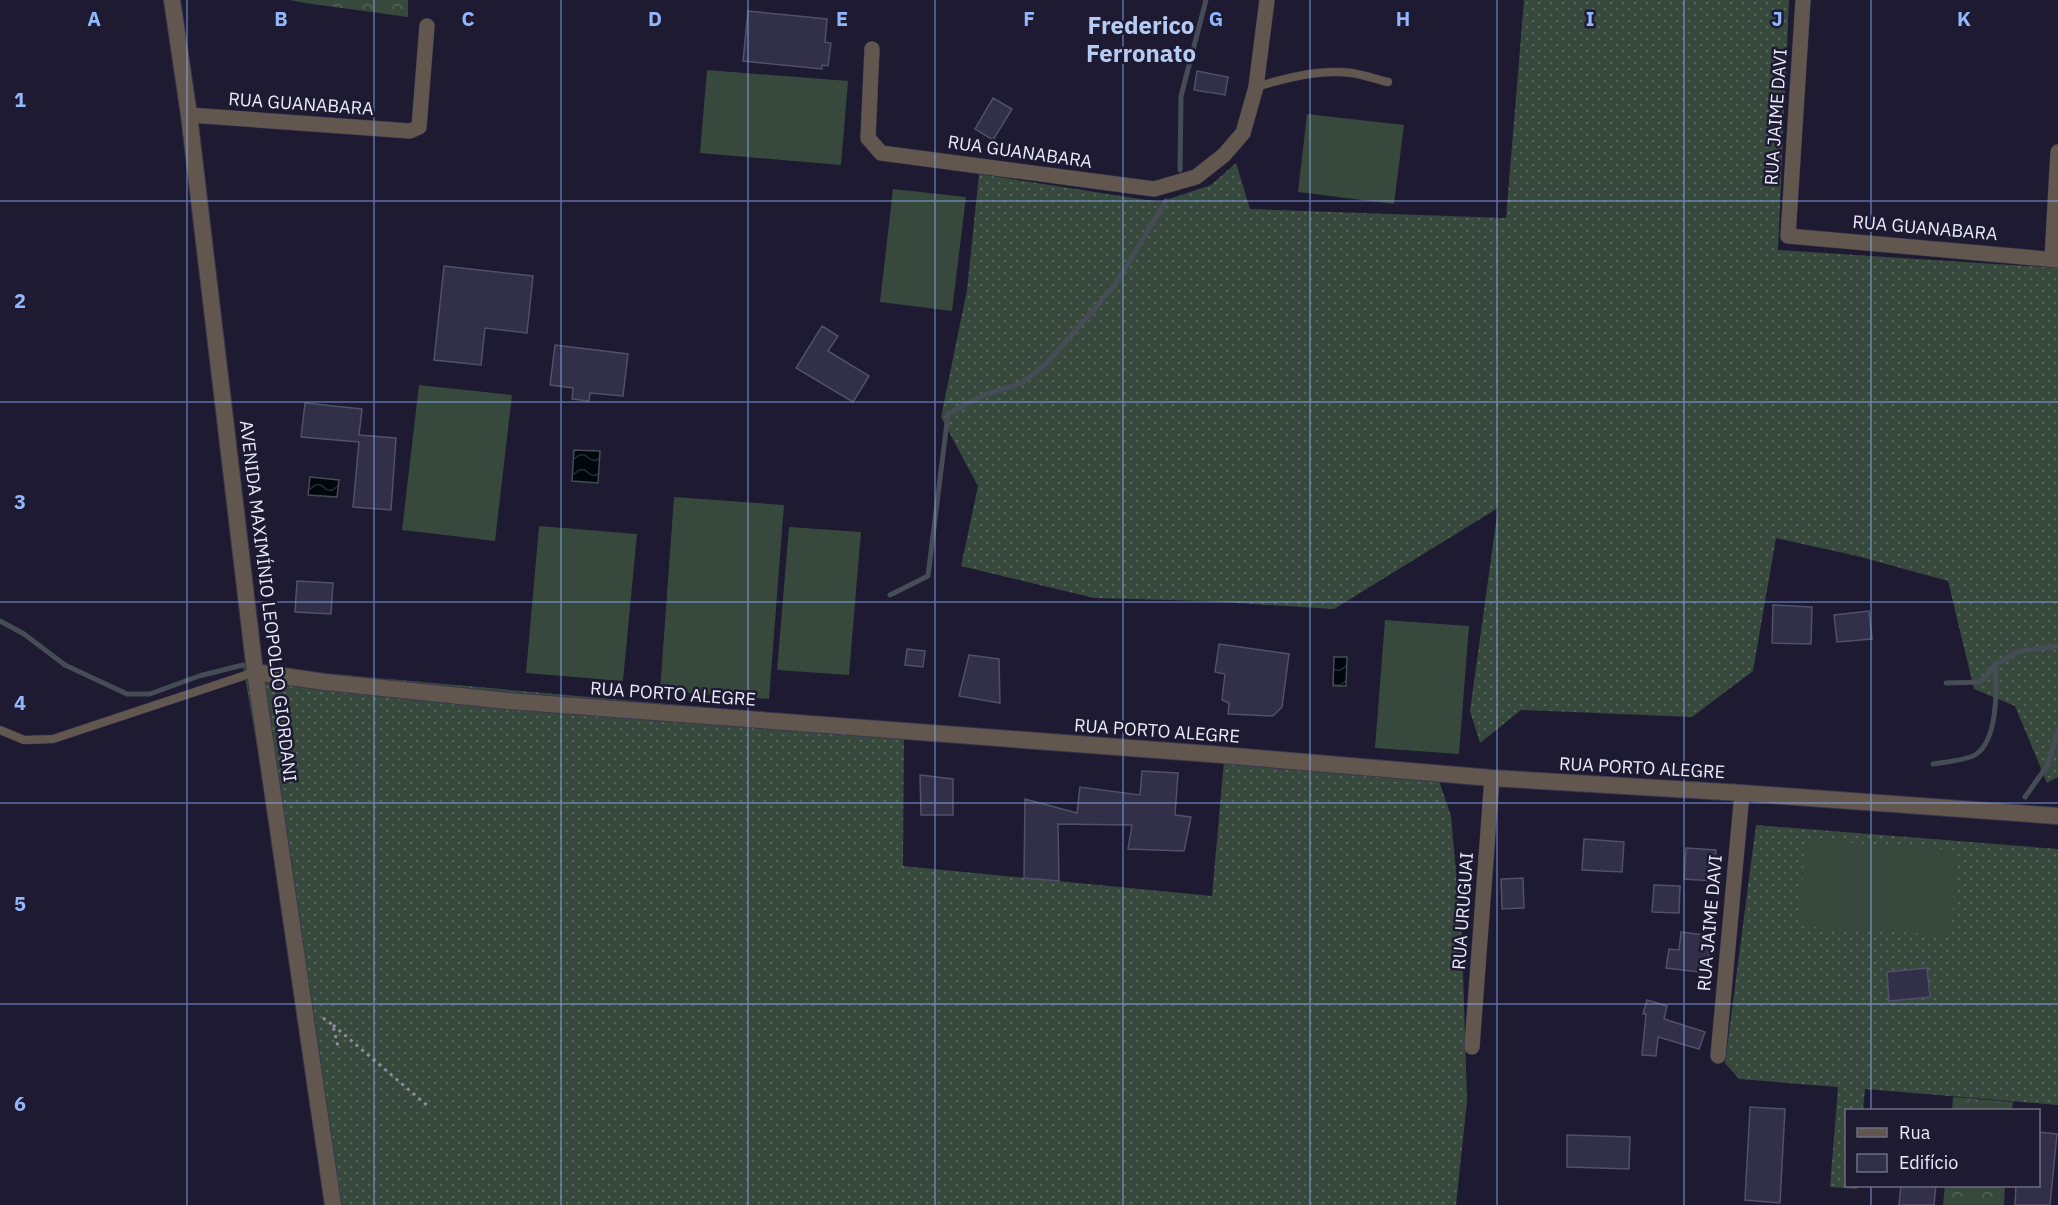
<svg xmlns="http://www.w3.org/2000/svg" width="2058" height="1205" font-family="'IBM Plex Sans',sans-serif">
	<defs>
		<pattern id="grass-dots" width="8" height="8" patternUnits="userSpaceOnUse" patternTransform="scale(1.5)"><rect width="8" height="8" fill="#37493d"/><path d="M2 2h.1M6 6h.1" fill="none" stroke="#54635a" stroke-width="1.8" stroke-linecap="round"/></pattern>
		<pattern id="forest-crowns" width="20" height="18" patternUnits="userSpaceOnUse" patternTransform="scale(1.5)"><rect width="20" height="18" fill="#37493d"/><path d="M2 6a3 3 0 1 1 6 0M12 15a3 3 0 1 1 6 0" fill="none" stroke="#54635a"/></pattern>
		<pattern id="water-waves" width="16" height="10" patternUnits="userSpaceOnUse" patternTransform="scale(1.5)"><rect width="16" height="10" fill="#00080e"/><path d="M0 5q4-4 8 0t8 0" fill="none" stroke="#252c32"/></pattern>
	</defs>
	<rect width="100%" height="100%" fill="#1d1a32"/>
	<path fill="url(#grass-dots)" d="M1524 0H1789L1778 250 2058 268V777L2047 783 2015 706 1974 689 1948 581 1857 556 1776 538 1753 671 1692 717 1521 710 1480 743 1470 711 1498 508 1334 609 1205 601 1094 598 961 566 978 486 941 417 967 290 979 174 1160 202 1211 185 1236 163 1250 209 1506 218Z
		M243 666 904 725 903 866 1212 896 1225 750 1434 766 1451 816 1462 939 1467 1101 1456 1205H337Z
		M1756 825 2058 849V1105L1865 1089 1863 1110H1846V1186H1857V1189L1830 1187 1838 1087 1739 1079 1725 1063Z"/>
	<path fill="url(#forest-crowns)" d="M290 0H408V17L305 3Z
		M1953 1097 2013 1102 2012 1110H1952Z
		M1945 1186H2005L2004 1205H1943Z"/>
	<path fill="#37493d" d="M707 70 848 81 841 165 700 153Z
		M1307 114 1404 125 1394 204 1298 192Z
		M893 189 966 197 952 311 880 302Z
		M419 385 512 395 495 541 402 530Z
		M674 497 784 505 769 699 660 691Z
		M539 526 637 534 623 681 526 673Z
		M789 527 861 532 849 675 777 670Z
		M1385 620 1469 626 1459 754 1375 748Z
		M1805 840 1957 850 1951 935 1800 926Z"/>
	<path fill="url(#water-waves)" stroke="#464c55" stroke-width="1.5" d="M574 450 600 451 598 483 572 481Z
		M310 477 339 480 337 497 308 495Z
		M1334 657H1347L1346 686H1333Z"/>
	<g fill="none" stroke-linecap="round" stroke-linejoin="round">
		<path stroke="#464c55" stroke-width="5" d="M1180 170 1181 96 1206 0
			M890 595 928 576 948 414 984 395 1022 383 1046 364 1115 285 1166 201
			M0 621 24 634 65 665 127 694H150L199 676 243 665
			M1946 683 1981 682 1995 665 2019 651 2058 646
			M1933 764C1944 762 1967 760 1975 755 1998 741 1997 689 1995 665
			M2025 797 2047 766 2058 731"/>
	</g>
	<path fill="#323048" stroke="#514f6a" stroke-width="1.5" d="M748 11 827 19 825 42 831 43 828 66 822 65V69L743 61Z
		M1197 71 1228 77 1225 95 1194 90Z
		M993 98 1012 109 993 140 975 129Z
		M444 266 533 276 527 333 485 328 481 365 434 360Z
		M822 326 838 336 828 351 869 376 853 402 796 368Z
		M555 345 628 354 623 396 590 393 589 401 572 399 573 388 550 385Z
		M305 403 362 409 359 435 396 438 391 510 353 507 359 442 301 437Z
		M297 581 333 583 331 614 295 612Z
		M1773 605 1812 607 1811 644 1772 643Z
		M1869 611 1872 639 1837 642 1834 615Z
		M1219 644 1289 654 1282 707 1273 716 1228 714 1229 703 1222 700 1225 674 1215 672Z
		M907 649 925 651 923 667 905 665Z
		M969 655 999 659 1000 703 959 696Z
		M1142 771 1178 773 1175 815 1191 817 1184 851 1128 849 1132 825 1058 824 1059 881 1024 878 1025 799 1077 813 1080 787 1140 795Z
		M920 775 953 779V815H921Z
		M1584 839 1624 842 1622 872 1582 870Z
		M1686 848 1716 850 1713 881 1684 879Z
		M1523 878 1524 908 1502 909 1501 879Z
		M1654 885 1680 886 1679 913 1652 912Z
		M1681 932 1711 936 1707 973 1666 968 1669 949 1679 950Z
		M1927 968 1930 997 1889 1001 1887 972Z
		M1647 1000 1667 1006 1664 1019 1705 1032 1699 1049 1658 1037 1656 1056 1642 1055 1646 1014H1643Z
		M1750 1107 1785 1109 1780 1203 1745 1200Z
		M2038 1132 2057 1134 2050 1205H2015L2016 1185H2038Z
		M1567 1135 1630 1137 1629 1169 1567 1167Z
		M1901 1185H1936L1934 1205H1899Z"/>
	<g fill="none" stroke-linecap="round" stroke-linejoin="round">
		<defs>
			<path id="service" d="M1256 87C1286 78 1319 69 1352 73 1364 75 1376 79 1388 82
				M0 730 24 740 53 739 255 672"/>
			<path id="minor" d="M1803 0 1788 236 2058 260
				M872 49 868 138 881 153 1154 189 1196 177 1224 155 1243 133 1256 87 1267 0
				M189 115 410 131 419 127 427 26
				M2052 259 2058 152
				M1472 1047 1492 778
				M1718 1056 1742 793"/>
			<path id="tertiary" d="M172 0 189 115 255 672 333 1205
				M255 672 325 682 508 701 1210 754 1492 778 1742 793 2058 816"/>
		</defs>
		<use href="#service" stroke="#3a374e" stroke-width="9"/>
		<use href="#minor" stroke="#3a374e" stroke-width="16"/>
		<use href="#tertiary" stroke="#3a374e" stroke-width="18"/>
		<path stroke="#8d8ca0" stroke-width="3" stroke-dasharray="3 4.5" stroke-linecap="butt" d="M323 1018 333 1025 338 1047
			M333 1025 429 1107"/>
		<use href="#service" stroke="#61574e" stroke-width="8"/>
		<use href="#minor" stroke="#61574e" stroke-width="15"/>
		<use href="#tertiary" stroke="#61574e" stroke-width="16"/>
	</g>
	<path fill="none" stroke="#92b7fd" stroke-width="1.5" stroke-opacity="0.55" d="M187 0V1205M374 0V1205M561 0V1205M748 0V1205M935 0V1205M1123 0V1205M1310 0V1205M1497 0V1205M1684 0V1205M1871 0V1110M0 201H2058M0 402H2058M0 602H2058M0 803H2058M0 1004H2058M1871 1186V1205"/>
	<g text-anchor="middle" stroke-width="5" stroke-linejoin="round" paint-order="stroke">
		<g font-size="18" fill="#eaeafa" stroke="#1d1a32">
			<text transform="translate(301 104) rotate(4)" y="6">RUA GUANABARA</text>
			<text transform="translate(1776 117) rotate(-86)" y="6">RUA JAIME DAVI</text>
			<text transform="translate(1020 152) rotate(8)" y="6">RUA GUANABARA</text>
			<text transform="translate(1925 228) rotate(5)" y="6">RUA GUANABARA</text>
			<text transform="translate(268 601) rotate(83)" y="6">AVENIDA MAXIMÍNIO LEOPOLDO GIORDANI</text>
			<text transform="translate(673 694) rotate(4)" y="6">RUA PORTO ALEGRE</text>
			<text transform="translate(1157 731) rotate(4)" y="6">RUA PORTO ALEGRE</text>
			<text transform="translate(1642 768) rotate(3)" y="6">RUA PORTO ALEGRE</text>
			<text transform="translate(1463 911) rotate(-86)" y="6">RUA URUGUAI</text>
			<text transform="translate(1710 923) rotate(-85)" y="6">RUA JAIME DAVI</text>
		</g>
		<g font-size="24" font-weight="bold" fill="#b6cbf3" stroke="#1d1a32">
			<text x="1141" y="34">Frederico<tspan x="1141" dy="28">Ferronato</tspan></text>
		</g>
	</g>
	<g font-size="20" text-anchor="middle" font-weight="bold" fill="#92b7fd" stroke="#1d1a32" stroke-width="5" stroke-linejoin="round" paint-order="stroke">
		<text x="94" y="26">A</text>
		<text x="281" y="26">B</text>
		<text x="468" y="26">C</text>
		<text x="655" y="26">D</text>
		<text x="842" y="26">E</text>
		<text x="1029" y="26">F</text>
		<text x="1216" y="26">G</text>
		<text x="1403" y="26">H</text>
		<text x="1590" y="26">I</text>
		<text x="1777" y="26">J</text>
		<text x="1964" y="26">K</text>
		<text x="20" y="107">1</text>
		<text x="20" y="308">2</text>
		<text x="20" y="509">3</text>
		<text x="20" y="710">4</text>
		<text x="20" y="911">5</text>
		<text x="20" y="1111">6</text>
	</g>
	<rect x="1845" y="1109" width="195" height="78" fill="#1d1a32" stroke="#6f6d82" stroke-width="1.5"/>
	<rect x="1857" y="1128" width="30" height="9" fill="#61574e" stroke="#6f6d82" stroke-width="1.5"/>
	<text x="1899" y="1139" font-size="18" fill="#eaeafa">Rua</text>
	<rect x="1857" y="1154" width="30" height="18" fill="#323048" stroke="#6f6d82" stroke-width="1.5"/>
	<text x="1899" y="1169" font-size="18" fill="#eaeafa">Edifício</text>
</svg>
